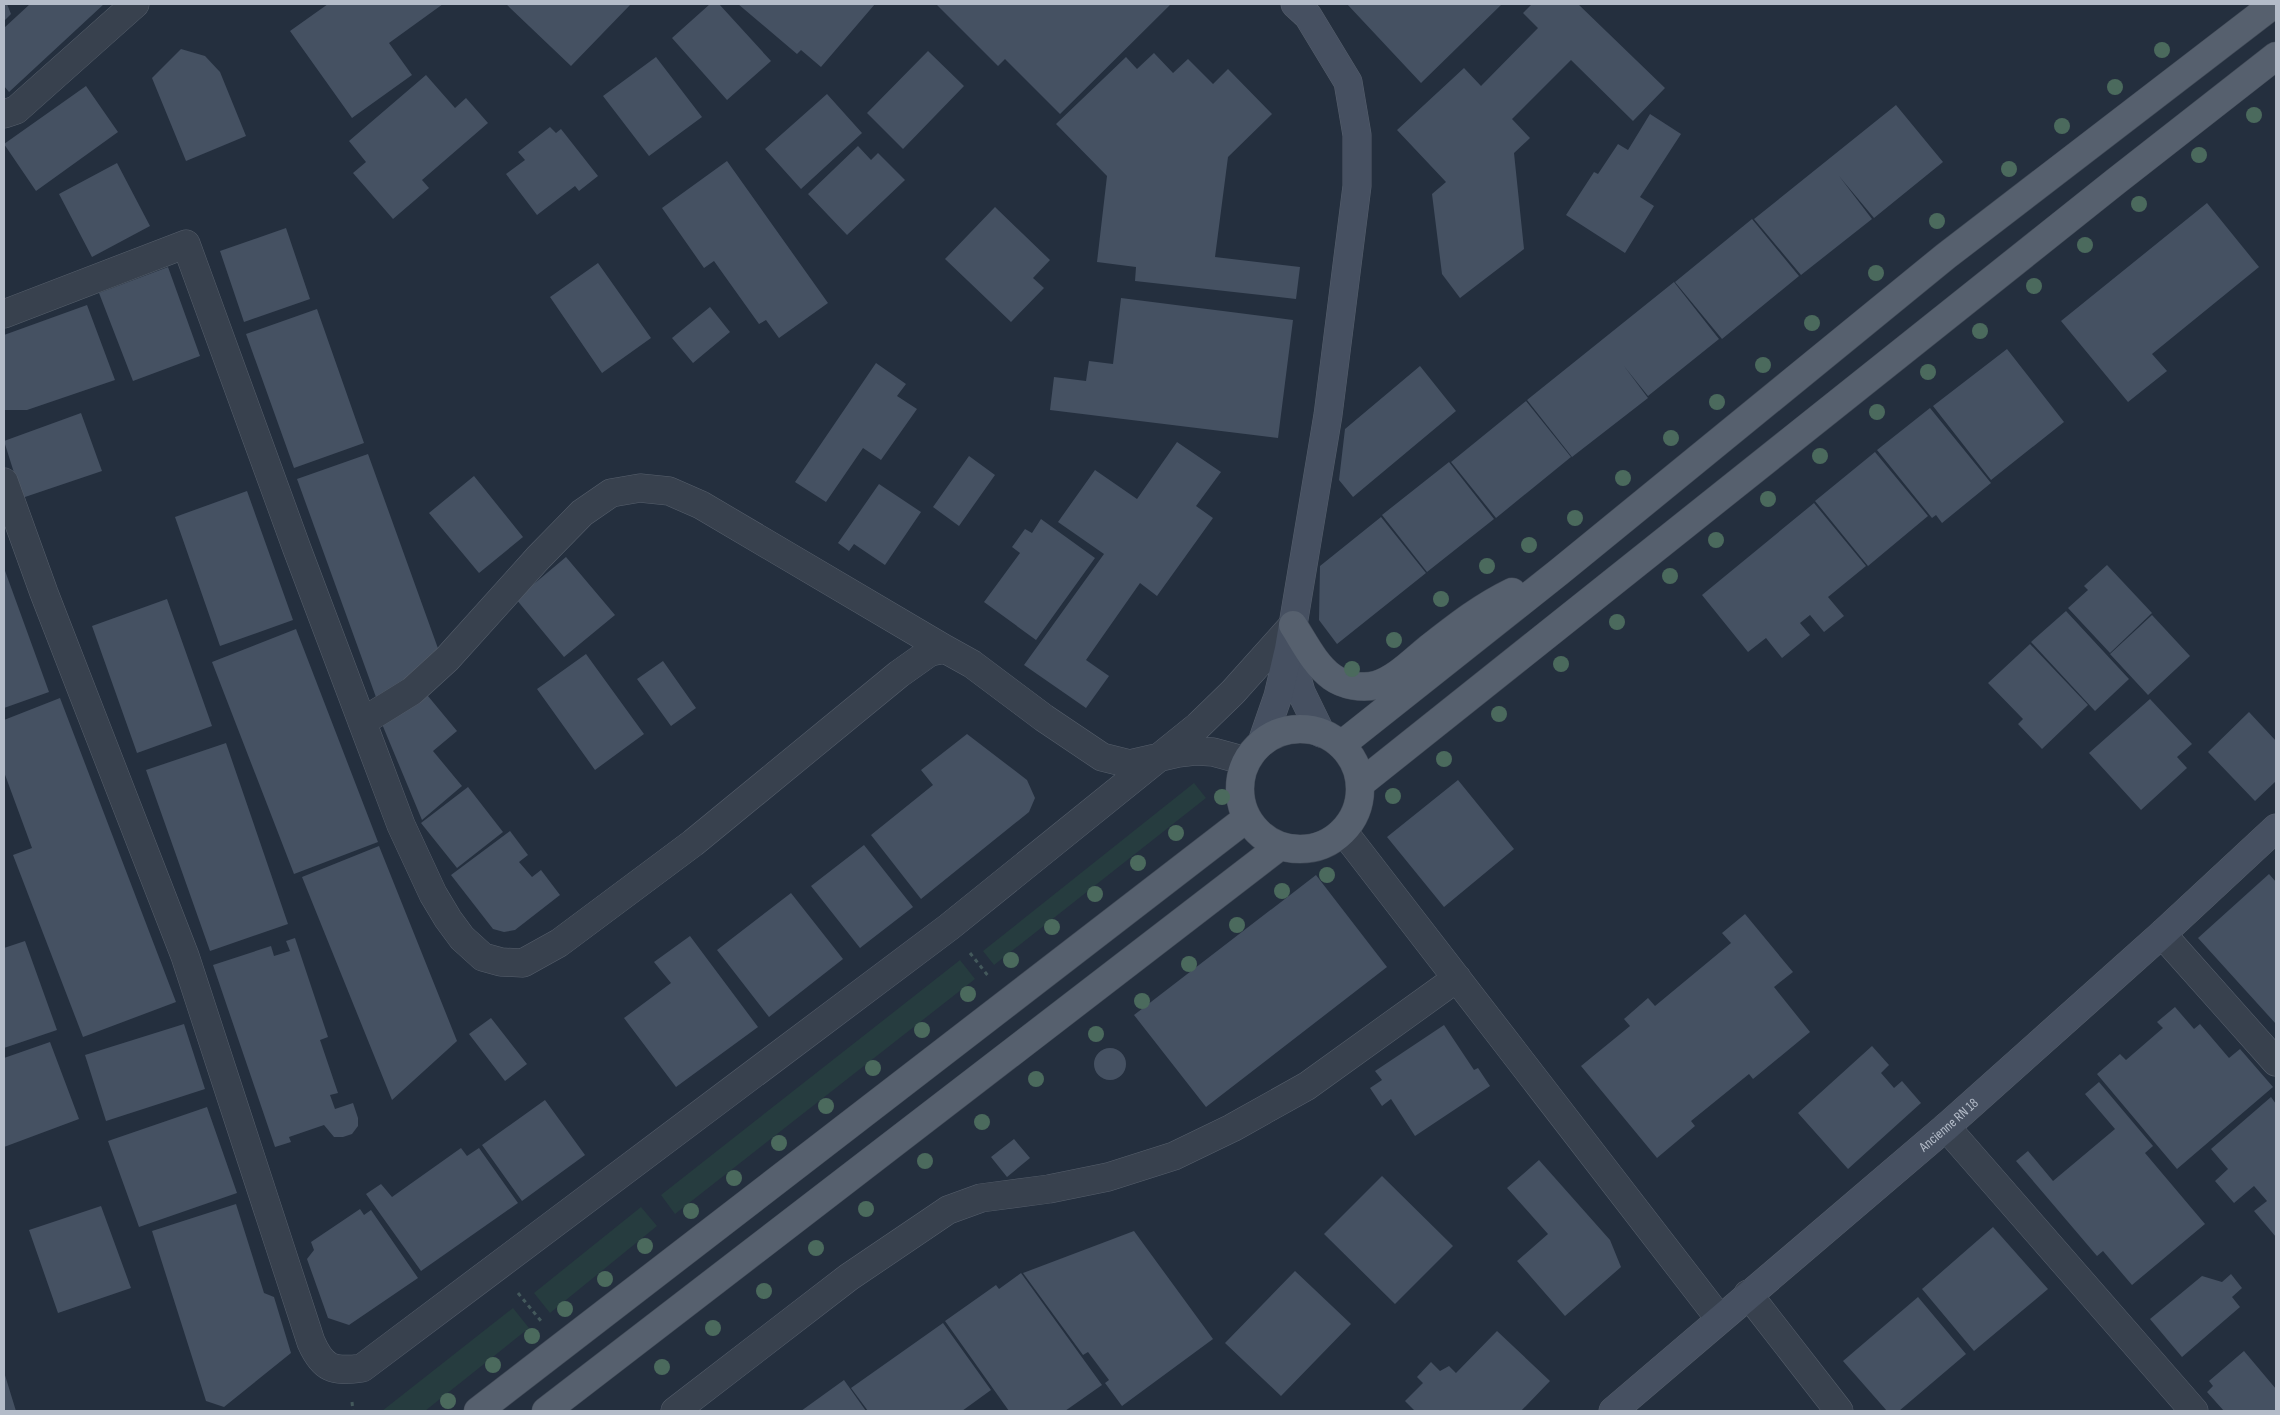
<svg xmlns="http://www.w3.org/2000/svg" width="2280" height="1415" font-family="'Sofia Sans Condensed',sans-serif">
	<rect width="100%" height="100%" fill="#242f3e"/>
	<path fill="#263c3f" d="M1194 783 1206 798 994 965 983 951Z
		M960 960 975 979 675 1214 661 1195Z
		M641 1207 657 1226 550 1313 534 1293Z
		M513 1308 529 1328 425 1411H382Z"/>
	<path fill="#455162" d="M4 4H7L11 14 4 21Z
		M30 4H104L9 92 4 86V28Z
		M328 4H443L389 43 412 75 352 118 290 31Z
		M506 4H631L571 66Z
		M710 4H719L771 61 727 100 672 38Z
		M738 4H875L821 67 801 50 797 54Z
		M936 4H1171L1060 114 1005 59 998 66Z
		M1347 4H1502L1421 83Z
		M1532 4H1578L1665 88 1633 121 1571 60 1512 119 1530 138 1514 153 1524 249 1460 298 1442 274 1432 194 1446 182 1397 130 1464 68 1481 86 1538 28 1523 13Z
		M181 49 205 56 220 72 246 136 186 161 152 78Z
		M928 51 964 86 903 149 867 113Z
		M1154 53 1173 73 1188 59 1213 84 1228 69 1272 114 1228 157 1215 257 1300 267 1296 299 1135 281 1136 267 1097 262 1107 176 1056 124 1126 57 1137 69Z
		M656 57 702 117 649 156 603 96Z
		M426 75 455 108 466 98 488 123 422 180 429 188 393 219 353 173 366 162 349 141Z
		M86 86 118 132 36 191 4 144Z
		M827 94 862 133 801 189 765 149Z
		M1896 105 1943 162 1874 218 1839 176 1872 219 1801 275 1754 219Z
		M1650 114 1681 134 1640 197 1654 206 1625 253 1566 215 1594 172 1598 174 1618 144 1628 150Z
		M550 127 556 133 561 129 598 176 579 191 575 186 537 215 506 174 525 160 518 152Z
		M858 146 871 160 878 153 905 180 847 235 808 194Z
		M727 161 828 303 779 338 766 320 759 324 714 261 704 268 662 208Z
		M117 163 150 226 92 257 59 194Z
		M2207 203 2259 267 2152 354 2167 371 2128 402 2061 321Z
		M995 207 1050 260 1033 278 1044 288 1011 322 945 259Z
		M1752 219 1799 276 1722 339 1675 282Z
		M286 228 310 299 244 322 220 251Z
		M598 263 651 338 602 373 550 297Z
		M168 267 200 356 133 381 99 293Z
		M1674 282 1719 339 1648 396 1624 366 1648 398 1572 457 1527 400Z
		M1121 298 1293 320 1278 438 1050 410 1054 377 1086 381 1089 361 1113 364Z
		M87 305 115 380 27 410H4V335Z
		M710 307 730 332 693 363 672 338Z
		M317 309 364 443 294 468 246 334Z
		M2007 349 2064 422 1991 480 1933 406Z
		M876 363 906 384 897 396 917 409 881 460 863 448 826 502 795 482Z
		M1420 366 1456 411 1353 497 1339 480 1345 429Z
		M1526 401 1571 457 1496 518 1451 462Z
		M1930 408 1991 483 1942 523 1936 515 1932 518 1877 450Z
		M81 413 102 471 22 498 4 441Z
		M1177 442 1221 472 1196 506 1213 518 1157 596 1140 583 1086 660 1109 676 1086 708 1024 665 1104 554 1058 522 1095 470 1137 499Z
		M1875 452 1928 516 1868 566 1815 501Z
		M368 454 440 654 377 700 297 479Z
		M969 456 995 475 959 526 933 507Z
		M1449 462 1494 519 1427 572 1382 515Z
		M474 476 523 537 479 573 429 513Z
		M879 484 921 512 885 565 854 544 849 551 838 543Z
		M247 491 293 620 220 646 175 517Z
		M1814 503 1866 566 1828 597 1844 616 1824 632 1810 615 1800 623 1810 635 1782 658 1766 638 1748 652 1702 595Z
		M1381 517 1426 573 1337 644 1319 620 1320 566Z
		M1041 519 1095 558 1036 640 984 602 1020 553 1012 547 1025 529 1032 533Z
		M566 557 615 615 564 657 516 599Z
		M2107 565 2152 613 2110 653 2068 608 2088 590 2084 586Z
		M4 568 49 692 4 708Z
		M167 599 212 726 137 753 92 626Z
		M2066 611 2129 679 2095 711 2031 642Z
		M2152 615 2190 656 2148 695 2110 654Z
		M296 629 378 842 294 874 212 662Z
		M2030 644 2088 705 2042 749 2018 724 2023 719 1988 683Z
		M586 654 644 734 595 770 537 689Z
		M663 661 696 708 671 726 637 679Z
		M423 690 457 731 433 751 462 786 422 820 382 724Z
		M60 698 176 1002 83 1037 13 855 32 848 4 772V720Z
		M2150 699 2192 744 2177 757 2187 768 2141 810 2089 753Z
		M2249 712 2276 741V781L2255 801 2208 752Z
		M967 734 1027 780 1035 798 1029 812 921 899 871 835 933 785 921 770Z
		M226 743 288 924 210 951 146 770Z
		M1458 780 1514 849 1444 907 1387 837Z
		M468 787 503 832 457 868 421 823Z
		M510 831 528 855 519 862 532 877 541 870 560 895 515 930 504 932 493 929 451 875Z
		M864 845 913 907 860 948 811 886Z
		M379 846 457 1041 392 1100 302 877Z
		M2269 874 2276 882V1024L2198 938Z
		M1316 875 1387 967 1206 1107 1134 1015Z
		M791 893 843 959 769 1017 717 950Z
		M1745 914 1793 972 1774 987 1810 1032 1753 1079 1749 1074 1691 1121 1695 1126 1657 1158 1581 1066 1630 1026 1624 1019 1648 998 1655 1006 1731 943 1722 933Z
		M690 936 758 1027 676 1087 624 1018 671 983 654 962Z
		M295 938 328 1037 320 1040 338 1093 330 1095 335 1109 353 1103 358 1118V1126L352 1134 343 1137H334L324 1125 289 1137 291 1142 275 1147 213 965 271 946 274 956 290 951 286 941Z
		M25 941 57 1030 4 1048V948Z
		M2175 1007 2194 1029 2200 1024 2229 1058 2240 1049 2273 1087 2177 1169 2097 1074 2120 1054 2126 1060 2163 1028 2157 1022Z
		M491 1018 527 1064 505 1081 469 1034Z
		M184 1024 205 1089 106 1121 85 1055Z
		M1444 1025 1474 1070 1478 1068 1490 1086 1415 1136 1391 1099 1382 1106 1370 1088 1382 1080 1375 1071Z
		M50 1042 79 1119 4 1147V1058Z
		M1872 1046 1889 1065 1881 1073 1894 1088 1902 1081 1921 1103 1848 1169 1798 1113Z
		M1094 1064a16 16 0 1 1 32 0a16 16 0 1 1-32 0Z
		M2099 1082 2153 1146 2145 1153 2205 1224 2132 1285 2103 1251 2097 1256 2016 1161 2028 1151 2053 1181 2115 1129 2085 1094Z
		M2271 1097 2276 1104V1237L2254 1211 2267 1201 2254 1186 2234 1203 2215 1181 2228 1169 2211 1149Z
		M545 1100 585 1155 522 1201 482 1145Z
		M207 1107 237 1193 139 1227 108 1141Z
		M1014 1139 1030 1158 1007 1177 991 1157Z
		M461 1148 467 1156 479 1148 518 1203 421 1271 366 1194 381 1184 392 1197Z
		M1539 1160 1610 1240 1621 1267 1565 1316 1517 1261 1548 1234 1507 1188Z
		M1382 1176 1453 1246 1395 1304 1324 1234Z
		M236 1204 264 1293 274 1297 291 1353 224 1407 206 1401 152 1231Z
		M101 1206 131 1288 58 1313 29 1230Z
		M360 1209 364 1215 371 1210 418 1278 349 1325 328 1318 307 1259 314 1250 311 1242Z
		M1993 1227 2048 1289 1974 1351 1922 1289Z
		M1134 1231 1213 1339 1122 1406 1105 1383 1109 1380 1088 1352 1083 1355 1023 1273Z
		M1295 1271 1351 1324 1281 1396 1225 1343Z
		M1021 1273 1102 1385 1065 1411H1009L945 1321 996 1285 999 1289Z
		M2231 1274 2242 1288 2232 1297 2240 1307 2182 1357 2150 1319 2202 1276 2222 1282Z
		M1918 1297 1966 1354 1899 1411H1887L1843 1361Z
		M943 1323 991 1390 962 1411H868L851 1388Z
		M1497 1331 1550 1381 1521 1411H1415L1405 1401 1423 1383 1417 1377 1431 1362 1440 1371 1449 1366 1456 1373Z
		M2244 1351 2276 1389V1411H2224L2207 1392 2213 1386 2209 1381Z
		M4 1372 16 1411H4Z
		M844 1380 866 1411H801Z"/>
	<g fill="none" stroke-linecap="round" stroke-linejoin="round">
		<defs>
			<path id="minor" d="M4 114 16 110 135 4
				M4 314 186 244 297 549 401 825 433 894 448 919 462 938 483 957 501 962 523 963 559 943 693 843 899 674 930 652 945 649 972 664 1044 718 1102 757 1130 764 1178 753 1195 751 1213 752 1246 761
				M4 482 44 593 185 956 311 1342C323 1369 333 1372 362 1368L949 927 1198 726 1233 692 1293 625
				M362 722 412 691 447 659 538 558 582 513 611 493 640 488 669 491 701 505 945 649
				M1343 831 1719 1318
				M2162 934 2276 1062
				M1946 1127 2194 1411
				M1748 1294 1839 1411
				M675 1411 849 1277 948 1210 981 1198 1049 1189 1108 1177 1174 1156 1232 1128 1307 1086 1457 978"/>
			<g id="secondary">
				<path d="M1290 653 1301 692 1321 733"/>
				<path d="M1262 742 1278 696 1289 649 1328 415 1357 186V135L1348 82 1308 16 1295 4"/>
				<path id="s1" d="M1613 1411 1946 1127 2162 934 2276 828"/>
			</g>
			<path id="primary" d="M1293 625C1304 642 1315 665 1332 677 1343 685 1362 689 1376 685 1396 679 1413 661 1429 648 1456 627 1481 607 1512 592
				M1240 789a60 60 0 1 1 120 0a60 60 0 1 1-120 0Z
				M1341 745 1559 572 1946 256 2274 4
				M1360 784 2115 182 2276 56
				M478 1411 1247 818
				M546 1411 1280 846"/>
		</defs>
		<use href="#minor" stroke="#565f6c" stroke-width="29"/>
		<use href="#secondary" stroke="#565f6c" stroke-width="29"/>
		<use href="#primary" stroke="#414a57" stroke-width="29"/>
		<path stroke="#44595c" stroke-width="3" stroke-dasharray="4 4" stroke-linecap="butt" d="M970 953 989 977
			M518 1293 541 1321
			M352 1402 353 1411"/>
		<use href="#minor" stroke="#38414e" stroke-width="28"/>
		<use href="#secondary" stroke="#465061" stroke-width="28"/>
		<use href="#primary" stroke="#56606e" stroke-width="28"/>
	</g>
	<g fill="#4b6a5d">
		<circle cx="2162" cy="50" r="8"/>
		<circle cx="2115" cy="87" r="8"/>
		<circle cx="2254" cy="115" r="8"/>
		<circle cx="2062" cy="126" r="8"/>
		<circle cx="2199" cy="155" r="8"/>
		<circle cx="2009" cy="169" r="8"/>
		<circle cx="2139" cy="204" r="8"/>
		<circle cx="1937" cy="221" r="8"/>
		<circle cx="2085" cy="245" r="8"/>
		<circle cx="1876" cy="273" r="8"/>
		<circle cx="2034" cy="286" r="8"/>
		<circle cx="1812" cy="323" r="8"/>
		<circle cx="1980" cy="331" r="8"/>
		<circle cx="1763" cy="365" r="8"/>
		<circle cx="1928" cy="372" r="8"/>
		<circle cx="1717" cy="402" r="8"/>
		<circle cx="1877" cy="412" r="8"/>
		<circle cx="1671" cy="438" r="8"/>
		<circle cx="1820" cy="456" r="8"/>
		<circle cx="1623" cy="478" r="8"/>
		<circle cx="1768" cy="499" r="8"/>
		<circle cx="1575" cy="518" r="8"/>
		<circle cx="1716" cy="540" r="8"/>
		<circle cx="1529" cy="545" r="8"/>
		<circle cx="1487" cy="566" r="8"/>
		<circle cx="1670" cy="576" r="8"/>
		<circle cx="1441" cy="599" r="8"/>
		<circle cx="1617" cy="622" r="8"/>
		<circle cx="1394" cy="640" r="8"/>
		<circle cx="1561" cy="664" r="8"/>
		<circle cx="1352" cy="669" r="8"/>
		<circle cx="1499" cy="714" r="8"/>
		<circle cx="1444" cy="759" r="8"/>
		<circle cx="1393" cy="796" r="8"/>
		<circle cx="1222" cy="797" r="8"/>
		<circle cx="1176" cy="833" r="8"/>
		<circle cx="1138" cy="863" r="8"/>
		<circle cx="1327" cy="875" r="8"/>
		<circle cx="1282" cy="891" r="8"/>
		<circle cx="1095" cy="894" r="8"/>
		<circle cx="1237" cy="925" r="8"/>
		<circle cx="1052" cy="927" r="8"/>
		<circle cx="1011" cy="960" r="8"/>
		<circle cx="1189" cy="964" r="8"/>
		<circle cx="968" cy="994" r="8"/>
		<circle cx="1142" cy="1001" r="8"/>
		<circle cx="922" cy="1030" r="8"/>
		<circle cx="1096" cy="1034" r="8"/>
		<circle cx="873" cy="1068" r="8"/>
		<circle cx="1036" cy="1079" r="8"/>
		<circle cx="826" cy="1106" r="8"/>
		<circle cx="982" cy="1122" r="8"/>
		<circle cx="779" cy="1143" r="8"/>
		<circle cx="925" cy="1161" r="8"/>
		<circle cx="734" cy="1178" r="8"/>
		<circle cx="866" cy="1209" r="8"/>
		<circle cx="691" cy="1211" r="8"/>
		<circle cx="645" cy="1246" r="8"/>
		<circle cx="816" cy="1248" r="8"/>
		<circle cx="605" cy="1279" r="8"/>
		<circle cx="764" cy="1291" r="8"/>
		<circle cx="565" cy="1309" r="8"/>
		<circle cx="713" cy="1328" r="8"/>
		<circle cx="532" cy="1336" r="8"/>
		<circle cx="493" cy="1365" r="8"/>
		<circle cx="662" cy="1367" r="8"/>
		<circle cx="448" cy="1401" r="8"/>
	</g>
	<g text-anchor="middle" stroke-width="4.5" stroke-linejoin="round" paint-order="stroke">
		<g font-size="14" fill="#b4bcc9" stroke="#1d2633">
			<text dy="5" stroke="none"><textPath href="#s1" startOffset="441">Ancienne RN 18</textPath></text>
		</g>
	</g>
	<rect width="2280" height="1415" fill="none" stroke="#b4bcc9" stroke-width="10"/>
</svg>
